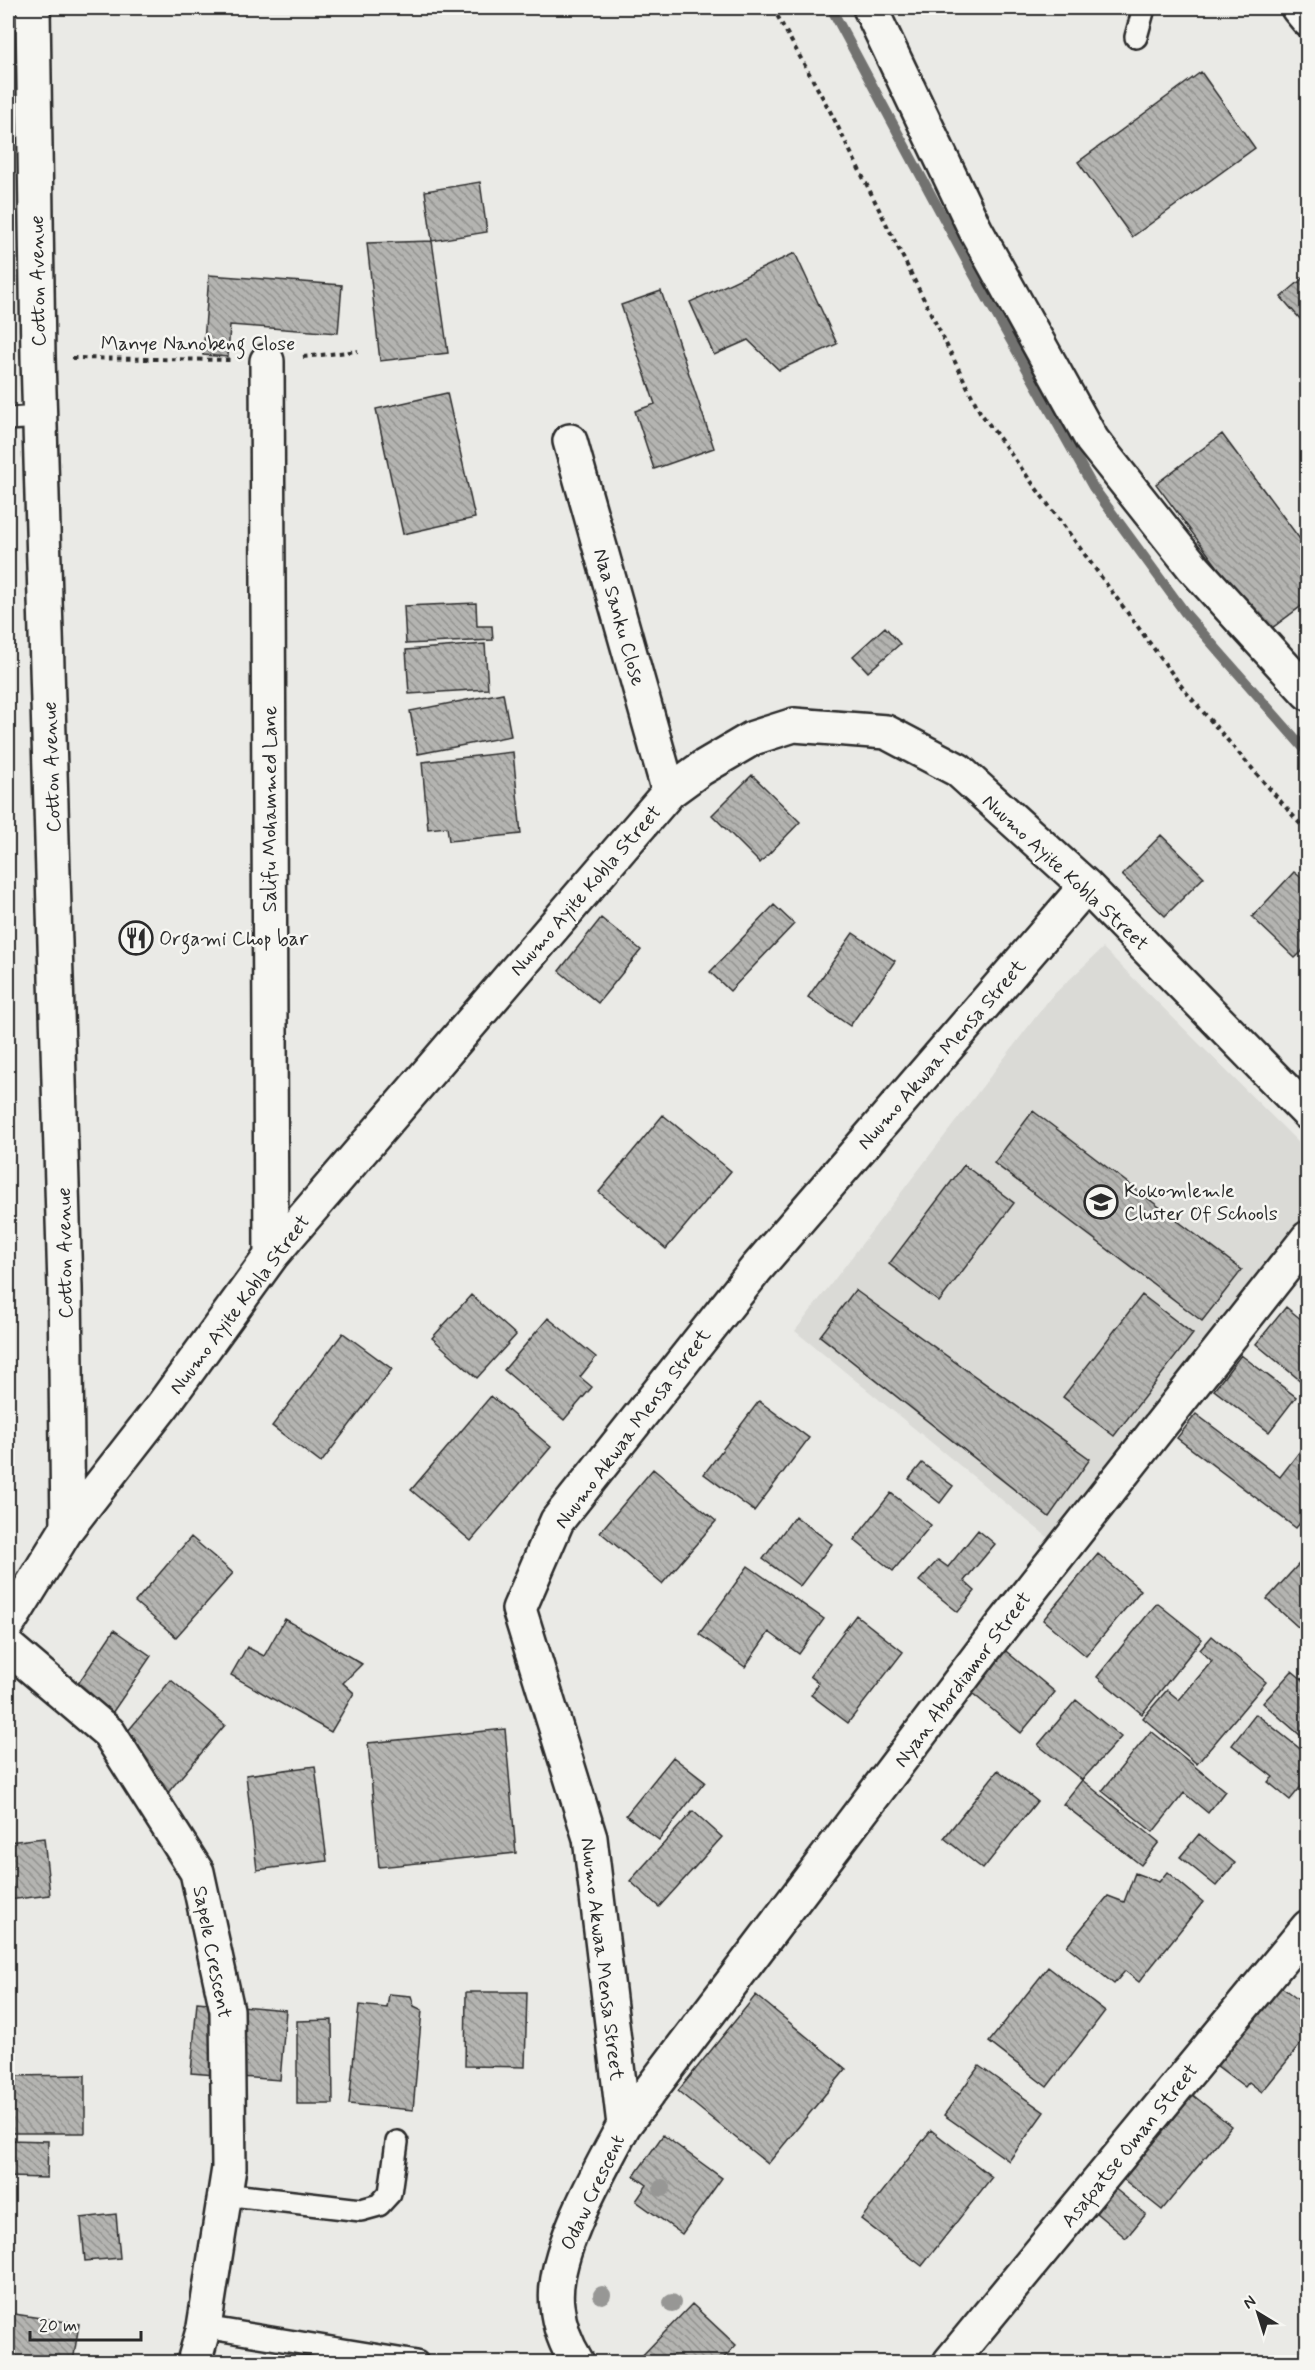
<svg xmlns="http://www.w3.org/2000/svg" width="1315" height="2370" font-family="Mynerve,sans-serif">
	<defs>
		<pattern id="building-back-hatch" width="6" height="6" patternUnits="userSpaceOnUse" patternTransform="scale(1.5)"><rect width="6" height="6" fill="#b4b4b1"/><path d="M-1 5l2 2M0 0l6 6M5-1l2 2" fill="none" stroke="#939390"/></pattern>
	</defs>
	<rect width="100%" height="100%" fill="#eaeae6"/>
	<filter id="ink" filterUnits="userSpaceOnUse"><feTurbulence type="fractalNoise" baseFrequency=".0167" numOctaves="2"/><feDisplacementMap in="SourceGraphic" scale="12" xChannelSelector="R" yChannelSelector="G"/><feConvolveMatrix kernelMatrix="1 2 1 2 8 2 1 2 1" color-interpolation-filters="sRGB"/></filter>
	<g filter="url(#ink)">
		<path fill="#dadad6" d="M1103 948 1307 1151V1253L1067 1553 795 1331 1051 997Z"/>
		<g fill="none" stroke-linecap="round" stroke-linejoin="round">
			<path stroke="#727270" stroke-width="10" d="M831 8 974 275 1093 487 1186 614 1308 753"/>
		</g>
		<path fill="url(#building-back-hatch)" stroke="#2b2b2b" stroke-width="1.5" d="M1201 72 1255 148 1132 237 1078 162Z
			M480 182 487 232 432 241 425 191Z
			M432 241 448 353 380 361 367 243Z
			M795 253 837 344 779 370 748 340 714 355 690 302Z
			M1308 274V328L1281 297Z
			M209 275 342 285 338 333 230 325 228 357 203 355Z
			M661 291 714 448 654 469 635 411 655 404 621 305Z
			M447 393 475 518 403 534 376 409Z
			M1222 434 1308 550V601L1268 631 1260 624 1156 484Z
			M476 603 477 626H492L493 640 406 644 404 606Z
			M885 627 900 644 868 672 853 656Z
			M485 644 488 689 409 694 406 650Z
			M503 693 511 736 418 754 410 711Z
			M513 752 521 834 449 841 447 827 428 829 422 762Z
			M752 775 800 822 760 863 712 815Z
			M1161 835 1204 877 1165 916 1122 875Z
			M1294 872 1308 883V946L1295 958 1252 917Z
			M774 905 794 924 730 991 710 972Z
			M601 918 641 950 598 1003 559 971Z
			M853 933 895 961 850 1026 808 997Z
			M1033 1111 1242 1270 1202 1321 994 1163Z
			M663 1115 731 1171 666 1249 599 1192Z
			M964 1165 1014 1203 939 1302 889 1264Z
			M855 1290 1090 1459 1049 1517 820 1336Z
			M471 1295 516 1335 477 1378 432 1338Z
			M1142 1295 1193 1334 1114 1436 1063 1397Z
			M1286 1307 1308 1325V1387L1256 1344Z
			M548 1318 596 1357 580 1377 592 1387 564 1420 504 1370Z
			M343 1333 392 1369 321 1463 272 1426Z
			M1241 1355 1296 1397 1269 1432 1214 1390Z
			M491 1396 551 1447 471 1541 411 1490Z
			M759 1401 809 1438 754 1511 704 1474Z
			M1196 1414 1280 1477 1300 1451 1308 1457V1513L1296 1528 1177 1438Z
			M922 1463 953 1486 940 1503 909 1479Z
			M653 1469 716 1521 662 1584 600 1532Z
			M891 1493 931 1525 893 1571 854 1540Z
			M795 1516 832 1544 800 1586 763 1559Z
			M978 1530 995 1544 964 1581 975 1591 958 1612 919 1581 938 1560 948 1567Z
			M191 1537 233 1573 176 1637 135 1602Z
			M1098 1554 1141 1590 1086 1656 1043 1620Z
			M1308 1554V1636L1267 1599Z
			M748 1566 824 1619 799 1654 769 1632 745 1667 699 1634Z
			M1157 1603 1202 1639 1142 1714 1097 1677Z
			M856 1615 903 1652 848 1723 811 1695 819 1683 810 1676Z
			M285 1619 362 1664 343 1683 354 1693 331 1732 231 1675 247 1647 264 1656Z
			M114 1630 151 1656 106 1722 69 1697Z
			M1212 1636 1266 1682 1197 1764 1143 1718 1167 1690 1179 1700 1212 1661 1200 1650Z
			M1001 1647 1055 1692 1021 1733 967 1689Z
			M1292 1671 1308 1684V1742L1263 1703Z
			M171 1680 225 1725 160 1802 106 1757Z
			M1076 1700 1121 1737 1082 1780 1038 1745Z
			M1256 1714 1308 1755V1778L1290 1800 1268 1782 1273 1777 1232 1745Z
			M505 1729 516 1853 379 1867 368 1743Z
			M1151 1731 1225 1791 1208 1813 1184 1793 1153 1832 1102 1791Z
			M673 1757 705 1782 659 1840 626 1815Z
			M315 1766 327 1861 257 1870 246 1775Z
			M998 1770 1037 1801 983 1869 944 1838Z
			M1082 1780 1159 1842 1141 1865 1063 1804Z
			M693 1811 722 1837 659 1907 630 1881Z
			M1199 1834 1235 1863 1216 1886 1180 1857Z
			M44 1838 50 1895 8 1900V1842Z
			M1167 1872 1203 1902 1139 1982 1125 1971 1114 1984 1067 1946 1108 1896 1124 1902 1135 1873 1159 1882Z
			M1048 1967 1105 2011 1047 2087 989 2042Z
			M1264 1974 1308 2007V2035L1262 2092 1249 2082 1245 2087 1216 2065 1227 2051Z
			M466 1992H527L525 2067 465 2066Z
			M389 1994 411 1996 414 2006 422 2010 413 2110 349 2104 359 2005 387 2008Z
			M756 1995 846 2069 768 2164 678 2091Z
			M197 2002 286 2010 280 2080 191 2073Z
			M332 2020 333 2104H297V2021Z
			M979 2066 1044 2112 1009 2161 944 2115Z
			M85 2075V2133H8V2076Z
			M1178 2083 1231 2126 1162 2210 1109 2168Z
			M931 2130 992 2177 922 2266 861 2219Z
			M663 2135 722 2178 682 2234 636 2201 647 2185 634 2176Z
			M8 2140 48 2141 47 2178 8 2177Z
			M1091 2169 1146 2214 1126 2238 1072 2193Z
			M116 2214 120 2258 85 2261 81 2218Z
			M692 2304 736 2345 720 2362H636Z
			M8 2313 79 2324 73 2362H8Z"/>
		<g fill="none" stroke-linecap="round" stroke-linejoin="round">
			<defs>
				<path id="lane" d="M1136 37 1144 8
					M8 419 41 417
					M224 2194 361 2210 379 2205 390 2193 397 2142
					M204 2327 417 2362"/>
				<path id="street" d="M33 8 38 357 65 1288 68 1527
					M870 8 975 229 1092 440 1193 567 1308 693
					M1298 8 1308 20
					M267 361 271 1256
					M570 441 669 792
					M8 1624 68 1527 163 1405 271 1256 669 792 702 768 753 738 794 725 886 732 958 770 1086 886 1308 1113
					M8 1647 109 1733 197 1872 227 2010 229 2168 204 2327 194 2362
					M624 2125 590 1838 519 1609 557 1521 756 1269 1086 886
					M577 2362C566 2345 559 2326 557 2306 550 2256 600 2170 624 2125L988 1644 1308 1238
					M950 2362 1308 1927"/>
			</defs>
			<use href="#lane" stroke="#2b2b2b" stroke-width="26"/>
			<use href="#street" stroke="#2b2b2b" stroke-width="38"/>
			<path stroke="#2b2b2b" stroke-width="4" stroke-dasharray="4.5 4.5" stroke-linecap="butt" d="M773 8 830 111 980 412 1185 691 1308 833
				M303 357 358 351
				M72 358 232 360"/>
			<use href="#lane" stroke="#f6f6f2" stroke-width="21"/>
			<use href="#street" stroke="#f6f6f2" stroke-width="33"/>
		</g>
		<g fill="#979795">
			<circle cx="662" cy="2188" r="9"/>
			<circle cx="602" cy="2295" r="9"/>
			<circle cx="672" cy="2303" r="9"/>
		</g>
	</g>
	<defs>
		<symbol id="restaurant-ring" viewBox="-11 -11 22 22"><circle r="9.5" fill="#f6f6f2" stroke="#2b2b2b" stroke-width="1.5"/><path d="M-5-6h1v4h1v-4h1v4h1v-4h1v5L-1.5 .5V6h-2V.5L-5-1ZM5-6V6H3V1.5H1.5Q1.5-4 5-6Z" fill="#2b2b2b"/></symbol>
		<symbol id="school-ring" viewBox="-11 -11 22 22"><circle r="9.5" fill="#f6f6f2" stroke="#2b2b2b" stroke-width="1.5"/><path d="M0-5L7-2L0 1L-7-2ZM-4 1L0 2.5L4 1V4Q0 6-4 4Z" fill="#2b2b2b"/></symbol>
	</defs>
	<g fill-rule="evenodd">
		<use href="#restaurant-ring" x="117" y="919" width="38" height="38"/>
		<use href="#school-ring" x="1082" y="1183" width="38" height="38"/>
	</g>
	<g text-anchor="middle" stroke-width="5" stroke-linejoin="round" paint-order="stroke">
		<g font-size="20" fill="#2b2b2b" stroke="#f6f6f2">
			<text transform="translate(37 281) rotate(-91)" y="7">Cotton Avenue</text>
			<text x="198" y="350">Manye Nanobeng Close</text>
			<text transform="translate(620 617) rotate(74)" y="7">Naa Sanku Close</text>
			<text transform="translate(51 767) rotate(-92)" y="7">Cotton Avenue</text>
			<text transform="translate(269 809) rotate(-90)" y="7">Salifu Mohammed Lane</text>
			<text transform="translate(1066 872) rotate(43)" y="7">Nuumo Ayite Kobla Street</text>
			<text transform="translate(585 890) rotate(-49)" y="7">Nuumo Ayite Kobla Street</text>
			<text transform="translate(941 1054) rotate(-49)" y="7">Nuumo Akwaa Mensa Street</text>
			<text transform="translate(64 1253) rotate(-91)" y="7">Cotton Avenue</text>
			<text transform="translate(239 1304) rotate(-53)" y="7">Nuumo Ayite Kobla Street</text>
			<text transform="translate(632 1428) rotate(-53)" y="7">Nuumo Akwaa Mensa Street</text>
			<text transform="translate(962 1679) rotate(-53)" y="7">Nyan Abordiamor Street</text>
			<text transform="translate(213 1952) rotate(79)" y="7">Sapele Crescent</text>
			<text transform="translate(603 1959) rotate(83)" y="7">Nuumo Akwaa Mensa Street</text>
			<text transform="translate(1129 2145) rotate(-51)" y="7">Asafoatse Oman Street</text>
			<text transform="translate(592 2192) rotate(-65)" y="7">Odaw Crescent</text>
		</g>
		<g font-size="20" fill="#2b2b2b" stroke="#f6f6f2" text-anchor="start">
			<text x="159" y="945">Orgami Chop bar</text>
			<text x="1124" y="1197">Kokomlemle<tspan x="1124" dy="23">Cluster Of Schools</tspan></text>
		</g>
	</g>
	<rect width="1315" height="2370" fill="none" stroke="#f6f6f2" stroke-width="30"/>
	<rect x="15" y="15" width="1285" height="2340" fill="none" stroke="#2b2b2b" stroke-width="2" filter="url(#ink)"/>
	<g transform="translate(1258 2313) rotate(322)" stroke="#f6f6f2" stroke-width="4.5" paint-order="stroke">
	<path d="M0-4.5L10 22L0 15L-10 22Z" fill="#2b2b2b"/>
	<text y="-9" font-size="16" font-weight="bold" text-anchor="middle" fill="#2b2b2b">N</text>
	</g>
	<path d="M30 2331v9h111v-9" fill="none" stroke="#2b2b2b" stroke-width="3"/>
	<text x="39" y="2331" font-size="18" fill="#2b2b2b" stroke="#f6f6f2" stroke-width="4.5" paint-order="stroke">20 m</text>
</svg>
